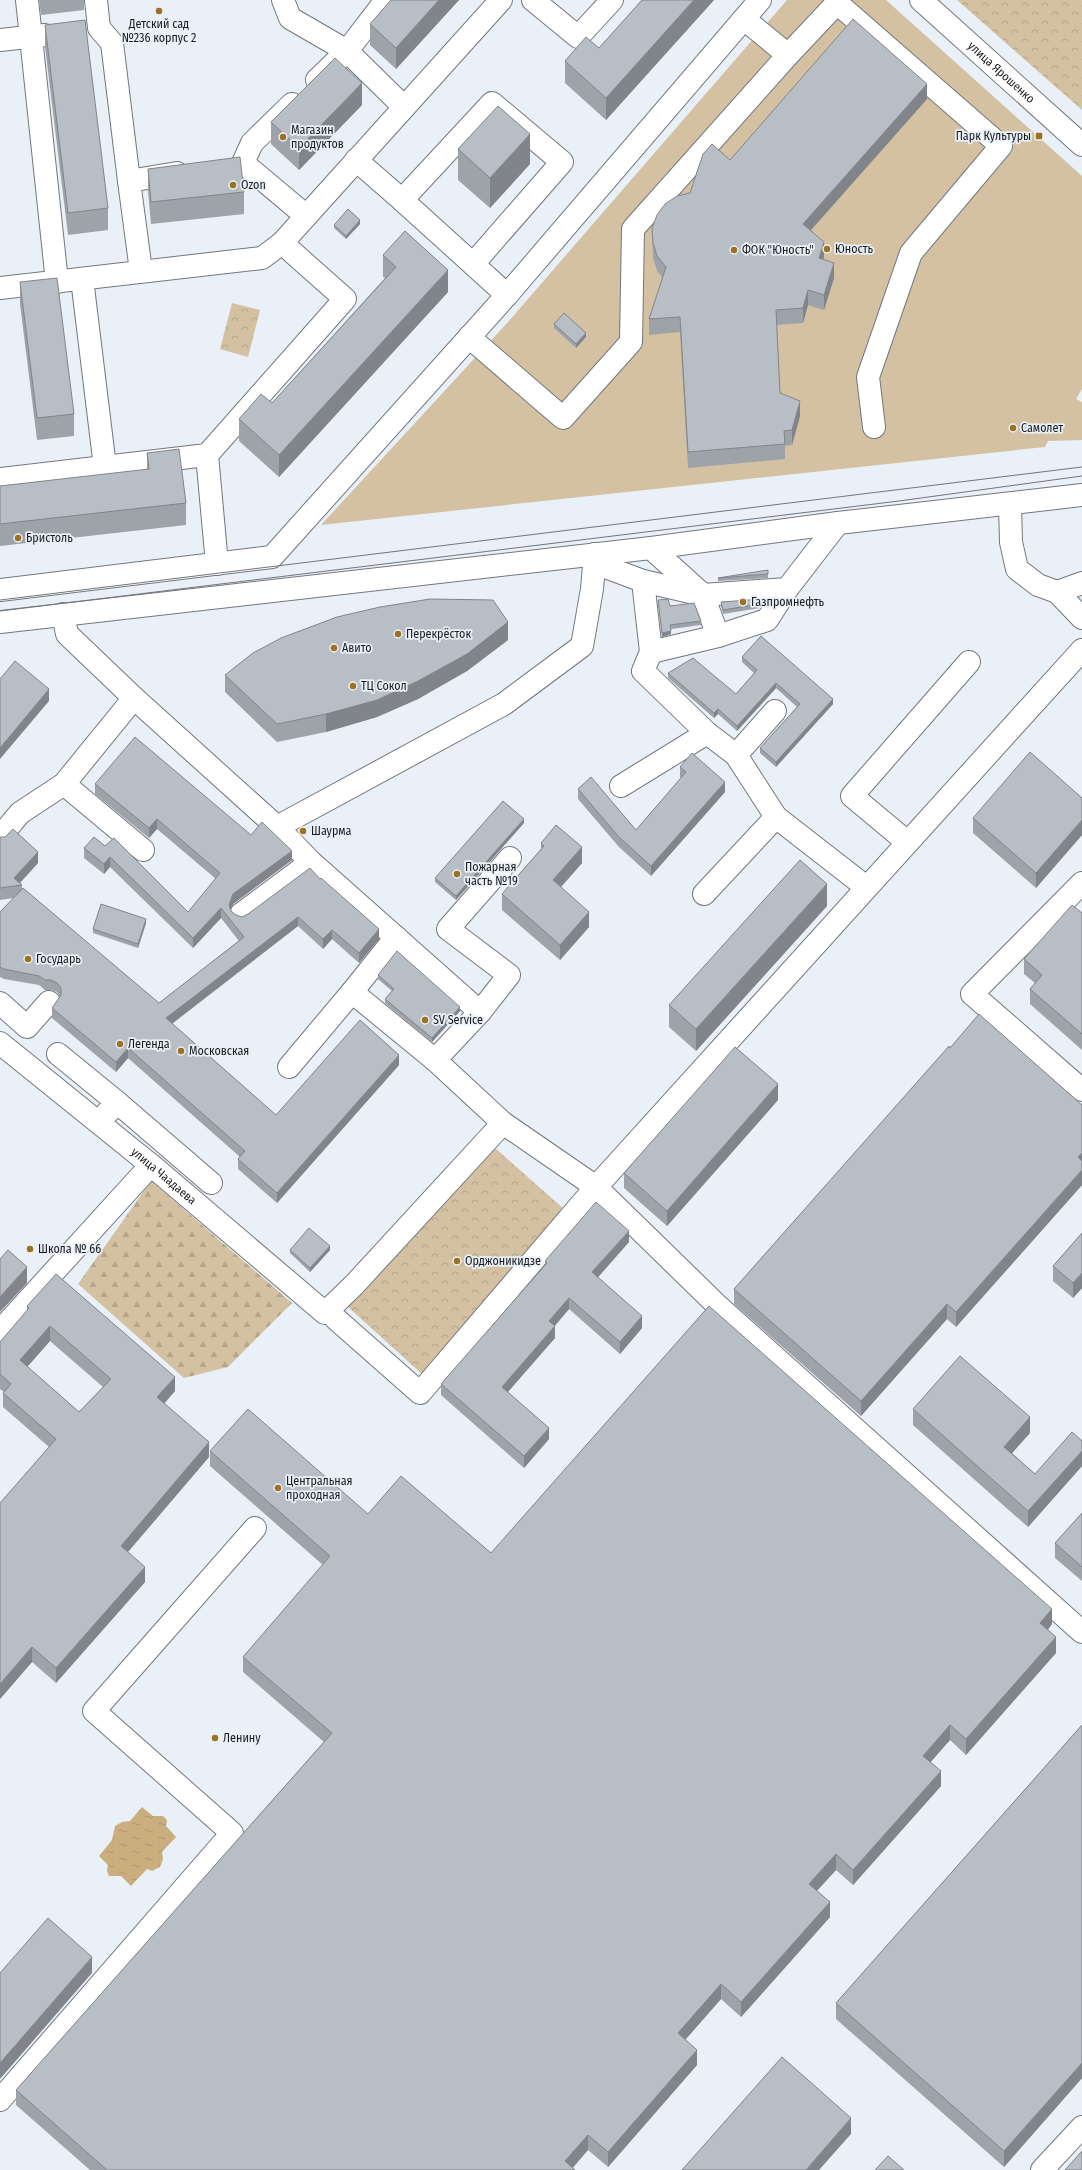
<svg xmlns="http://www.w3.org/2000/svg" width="1082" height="2170" font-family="'Fira Sans Condensed',sans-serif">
	<defs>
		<pattern id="forest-firs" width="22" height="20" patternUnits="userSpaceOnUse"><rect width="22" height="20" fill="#d4c1a2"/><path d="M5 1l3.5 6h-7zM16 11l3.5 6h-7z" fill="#b5a58b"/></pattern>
		<pattern id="park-crowns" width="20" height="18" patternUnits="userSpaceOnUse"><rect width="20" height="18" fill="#d4c1a2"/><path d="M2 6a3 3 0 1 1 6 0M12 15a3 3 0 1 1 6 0" fill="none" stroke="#b5a58b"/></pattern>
		<pattern id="water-ripples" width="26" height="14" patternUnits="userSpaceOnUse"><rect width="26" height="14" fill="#cbae7e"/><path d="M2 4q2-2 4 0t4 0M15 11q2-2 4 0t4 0" fill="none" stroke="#ae956c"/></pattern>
	</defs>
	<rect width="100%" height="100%" fill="#eaf0f8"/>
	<path fill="#d4c1a2" d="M787 0H886L1082 176V389L1076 399 1082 402V440L1048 441 1045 447 321 525 508 322Z"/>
	<path fill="url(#forest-firs)" d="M151 1181 292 1303 228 1367 184 1378 78 1284Z"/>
	<path fill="url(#park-crowns)" d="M957 0H1082V110Z
		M232 303 260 310 248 357 220 349Z
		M494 1147 564 1209 423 1375 347 1306Z"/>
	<path fill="url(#water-ripples)" d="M142 1807 153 1816H163L167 1820 166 1826 176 1837 162 1852 163 1859 160 1867 152 1871 147 1869 131 1886 121 1876H109L107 1871 108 1865 99 1856 112 1840 115 1826 122 1822 130 1821Z"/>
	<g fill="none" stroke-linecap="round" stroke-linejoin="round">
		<defs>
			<g id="minor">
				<path d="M27 0 57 282"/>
				<path d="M96 0 99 28 112 43 129 181"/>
				<path d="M283 0 290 18 347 51 386 0"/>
				<path d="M533 0 578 37 612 0"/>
				<path d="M744 19 788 55 837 3 1001 146 911 253 868 377 874 427"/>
				<path d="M0 40 45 35"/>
				<path d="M317 80 347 51 404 107"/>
				<path d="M292 104 252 143 243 163 305 215"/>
				<path d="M356 160 402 200"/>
				<path d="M473 264 562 162 492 103 402 200 507 295"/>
				<path d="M141 271 129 181 177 173"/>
				<path d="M82 279 105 467"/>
				<path d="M0 288 262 258 282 243"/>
				<path d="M469 337 563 418 631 342 633 229 788 55"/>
				<path d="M207 455 217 564"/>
				<path d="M0 479 207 455 345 299 282 243 501 0"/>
				<path d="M1010 505 1011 542 1017 569 1038 585 1057 592 1082 618"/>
				<path d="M651 548 703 595 718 636"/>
				<path d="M595 554 608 568 643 581 703 595 787 589 838 523"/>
				<path d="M643 581 651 652 718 636 767 620 787 589"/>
				<path d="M0 590 272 557 507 295 760 0"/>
				<path d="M1057 592 1082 583"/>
				<path d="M63 614 67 634 134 698 277 827 311 862 480 1012"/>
				<path d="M0 622 651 548 838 523 1082 495"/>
				<path d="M651 652 643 671 707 733"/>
				<path d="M736 755 775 711"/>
				<path d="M64 784 143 850"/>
				<path d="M621 786 707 733 736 755 776 817"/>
				<path d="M277 827 504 704 582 646 592 589 595 554"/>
				<path d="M0 837 20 813 64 784 134 698"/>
				<path d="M907 842 852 796 969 662"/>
				<path d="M1082 883 972 994 1082 1090"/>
				<path d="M704 894 776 817 866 887"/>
				<path d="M241 914 311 862"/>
				<path d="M352 992 396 937"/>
				<path d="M0 1003 27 1027 49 1002"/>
				<path id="s1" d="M0 1043 151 1165 325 1313 354 1285 503 1123 596 1187 719 1307 1082 1632"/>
				<path d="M58 1054 118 1103 107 1113"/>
				<path d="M289 1067 352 992 435 1060"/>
				<path d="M118 1103 211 1183"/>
				<path d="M503 1123 435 1060 480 1012 509 975 448 929 510 858"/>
				<path d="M336 1319 420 1393 596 1187 1082 650"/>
				<path d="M0 1331 151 1165"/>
				<path d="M0 2100 232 1833 94 1711 255 1528"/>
				<path d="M1042 2170 1082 2127"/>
			</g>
			<g id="major">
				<path id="s2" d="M921 0 1082 145"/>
			</g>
		</defs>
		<use href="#minor" stroke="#72777e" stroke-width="24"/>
		<use href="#major" stroke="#72777e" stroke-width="24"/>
		<use href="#minor" stroke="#fff" stroke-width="22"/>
		<use href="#major" stroke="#fff" stroke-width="22"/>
		<path stroke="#72757a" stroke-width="1" d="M0 600 1082 467
			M0 611 899 501 1082 476"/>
	</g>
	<path fill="#9ea3a9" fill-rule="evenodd" d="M39 0H84V10L41 15Z
		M391 0H459L396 69 370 45V24Z
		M642 0H714L606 120 565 83V61L599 48Z
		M45 25 108 208V230L68 235 45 47Z
		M927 99 811 230 824 257 823 260 834 278 824 310 808 305 803 323 777 325 780 393 800 416 792 445 785 446V459L688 468 680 332 649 335V319L663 278 657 271 653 258 652 228 690 193 730 160Z
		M362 105 299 170 271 144V122Z
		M458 149 530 164 490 208 458 180Z
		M148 169 244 192V214L151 224 148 191Z
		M360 224 346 239 334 228V225Z
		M383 255 448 292 279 477 239 441V419L272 403 385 278 383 277Z
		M20 282 74 414V436L37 440 20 304Z
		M554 324 586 337 576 348 554 328Z
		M147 453 186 503V525L0 546V486L147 470Z
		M768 574V578L718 581V578Z
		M658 600 701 621V625L671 629V634L662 637Z
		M721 602 763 603 760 608 723 614 721 606Z
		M508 640 467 671 418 699 377 717 326 732 277 742 225 692V675Z
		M742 657 833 704 776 767 760 753V748L797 707 776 688 737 731 718 714 714 718 668 678V673L736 694 754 673 742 662Z
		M680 767 725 792 651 876 619 847 578 799V789L636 830 681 778 680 777Z
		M95 784 251 835 292 860 233 904 231 911 236 915 242 917 248 914 320 879 379 939 359 963 332 939 323 949 298 926 172 1024 276 1115 399 1065 277 1203 238 1169V1159L240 1157 128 1058 116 1072 52 1018V1008L60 997 57 992 51 990H45L39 985 4 979 0 977V912L14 898 0 900V837L38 863 20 883 22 885V889L159 1003 239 941 221 918 193 948 110 867 104 874 84 858V848L105 846 188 912 216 879 157 829 149 838 95 794Z
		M1082 798V835L1036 888 973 833V818Z
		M524 823 456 900 435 882V878Z
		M541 843 582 863 561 887 589 927 560 960 502 910V894L541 849Z
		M827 906 696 1051 669 1027V1005Z
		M1082 913V1050L1030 1004V989L1035 983 1024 974V959Z
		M146 923 138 948 93 933V929Z
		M378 975 460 1011 432 1042 385 1003V999L392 991 378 979Z
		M950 1048 1082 1105V1185L956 1327 947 1319 861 1416 734 1304V1289Z
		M778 1100 667 1226 624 1188V1173Z
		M1082 1233V1288L1073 1298 1053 1281V1266Z
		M629 1242 598 1277 642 1328 620 1354 569 1309 555 1326V1338L507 1392 549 1439 524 1468 441 1395V1384L545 1265V1261Z
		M290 1250H330L310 1272 290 1253Z
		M27 1306 175 1391 164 1403 209 1457 128 1552 145 1582 56 1683 32 1662 0 1699 49 1447 3 1407V1393L4 1392 0 1389V1342L27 1311ZM50 1341 103 1387 79 1412 27 1367Z
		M913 1409 1030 1433 1012 1453 1035 1474 1082 1441V1466L1028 1527 913 1425Z
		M210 1451 368 1514 491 1553 1052 1624 1048 1630 1056 1653 966 1755 950 1740 930 1762 941 1786 853 1885 836 1870 817 1891 830 1917 741 2017 721 1999 685 2040 697 2065 608 2167 588 2150 573 2168 575 2170H90L16 2105V2090L324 1742 243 1672V1657L323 1565 210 1466Z
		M1082 1513V1581L1055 1558V1543Z
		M1082 1725V2078L1004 2167 836 2019V2003Z"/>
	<path fill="#81858a" d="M439 0H459L396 69V48Z
		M694 0H714L606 120V98Z
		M362 83V105L299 170V148Z
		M927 84V99L803 239V224Z
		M530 134V164L490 208V178Z
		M360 220V224L346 239V236Z
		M824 242V257L819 273V258Z
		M834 263V278L824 310V295Z
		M448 270V292L279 477V455Z
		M808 290V305L803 323V308Z
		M586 333V337L576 348V344Z
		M800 401V416L792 445V430Z
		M763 599V603L760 608V604Z
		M508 622V640L467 671 418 699 377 717 326 732V714Z
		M671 631V634L662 637V633Z
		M776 683V688L737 731V726Z
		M49 689V701L0 759V748Z
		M833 699V704L776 767V762Z
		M718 709V714L714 718V713Z
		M725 782V792L651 876V866Z
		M157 819V829L149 838V828Z
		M524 819V823L456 900V896Z
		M1082 820V835L1036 888V873Z
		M582 847V863L553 896V880Z
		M292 851V860L233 904 229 915V905L233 894Z
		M38 852V863L17 886 14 878Z
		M110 857V867L104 874V864Z
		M827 884V906L696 1051V1029Z
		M221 908V918L193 948V938Z
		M589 912V927L560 960V945Z
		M298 917V926L166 1028V1018Z
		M146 919V923L138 948V944Z
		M379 929V939L359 963V953Z
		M332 930V939L323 949V939Z
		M460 1007V1011L432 1042V1038Z
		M128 1048V1058L116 1072V1062Z
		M399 1055V1065L277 1203V1193Z
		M778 1084V1100L667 1226V1211Z
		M1082 1153V1168L1078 1157Z
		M1082 1170V1185L956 1327V1312Z
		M629 1231V1242L592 1284V1272Z
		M330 1246V1250L310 1272V1268Z
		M27 1267V1283L0 1312V1297Z
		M1082 1273V1288L1073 1298V1283Z
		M569 1298V1309L549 1332V1321Z
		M947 1304V1319L861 1416V1401Z
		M642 1316V1328L620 1354V1342Z
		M50 1326V1341L20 1375V1360Z
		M555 1326V1338L502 1399V1387Z
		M175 1377V1391L157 1412V1397Z
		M1030 1417V1433L1004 1462V1447Z
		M549 1428V1439L524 1468V1456Z
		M209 1442V1457L121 1560V1546Z
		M1082 1451V1466L1028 1527V1511Z
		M145 1567V1582L56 1683V1668Z
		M1052 1609V1624L1040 1638V1623Z
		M1056 1637V1653L966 1755V1739Z
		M32 1647V1662L0 1699V1684Z
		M950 1725V1740L923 1771V1756Z
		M941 1771V1786L853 1885V1870Z
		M836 1854V1870L809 1899V1884Z
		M830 1902V1917L741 2017V2002Z
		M92 1957V1973L0 2079V2063Z
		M721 1984V1999L678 2048V2033Z
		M697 2050V2065L608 2167V2152Z
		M1082 2063V2078L1004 2167V2151Z
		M851 2118V2134L819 2170H806Z
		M588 2135V2150L570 2170 565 2161Z"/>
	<path fill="#b8bec5" stroke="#81858a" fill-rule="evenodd" d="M391 0H439L396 48 370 24Z
		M642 0H694L606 98 565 61 586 37 599 48Z
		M853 19 927 84 803 224 824 242 819 258 834 263 824 295 808 290 803 308 776 310 780 393 800 401 792 430 784 431 785 444 688 452 680 317 649 319 666 267 657 256 653 243 652 228 657 215 665 204 677 196 690 193 703 154 712 144 730 160Z
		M85 20 108 208 68 213 45 25Z
		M335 58 362 83 299 148 271 122Z
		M498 106 530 134 490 178 458 149Z
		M240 157 244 192 151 202 148 169Z
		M348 209 360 220 346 236 334 225Z
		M405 231 448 270 279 455 239 419 261 394 272 403 396 267 383 255Z
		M57 278 74 414 37 418 20 282Z
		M564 313 586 333 576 344 554 324Z
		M179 449 186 503 0 524V486L149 469 147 453Z
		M768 570V574L718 578Z
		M430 599 493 600 508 622 467 654 418 681 377 700 326 714 277 724 225 675 253 653 281 638 337 617 380 607Z
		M668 599 670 606 694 603 701 621 670 625 671 631 662 633 658 600Z
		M763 599 760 604 723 610 721 602Z
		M761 636 833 699 776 762 760 748 800 704 776 683 737 726 718 709 714 713 668 673 693 658 736 694 757 670 742 657Z
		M15 661 49 689 0 748V679Z
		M135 737 251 835 262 822 292 851 233 894 229 905 231 911 236 915 242 917 248 914 310 868 320 879 321 878 379 929 359 953 332 930 323 939 298 917 166 1018 276 1115 360 1020 399 1055 277 1193 238 1159 245 1151 128 1048 116 1062 52 1008 61 995V988L57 983 51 980H45L39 976 4 969 0 967V912L23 888 159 1003 244 937 221 908 193 938 110 857 104 864 84 848 94 837 105 846 114 838 188 912 220 873 157 819 149 828 95 784Z
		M1030 752 1082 798V820L1036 873 973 818Z
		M692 753 725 782 651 866 619 837 578 789 591 777 636 830 686 772 680 767Z
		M503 801 524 819 456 896 435 878Z
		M556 825 582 847 553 880 589 912 560 945 502 894 544 846 541 843Z
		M13 829 38 852 14 878 22 885 0 888V837H5Z
		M800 860 827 884 696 1029 669 1005Z
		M101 904 146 919 138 944 93 929Z
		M1072 905 1082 913V1034L1030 989 1042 975 1024 959Z
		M397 951 460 1007 432 1038 385 999 394 989 378 975Z
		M979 1014 1082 1105V1153L1078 1157 1082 1161V1170L956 1312 947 1304 861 1401 734 1289 949 1046 950 1048Z
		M735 1047 778 1084 667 1211 624 1173Z
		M596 1202 629 1231 592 1272 642 1316 620 1342 569 1298 549 1321 555 1326 502 1387 549 1428 524 1456 441 1384 547 1263 545 1261Z
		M309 1228 330 1246 310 1268 290 1250Z
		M1082 1233V1273L1073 1283 1053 1266Z
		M8 1250 27 1267 0 1297V1259Z
		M56 1274 175 1377 157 1397 209 1442 121 1546 145 1567 56 1668 32 1647 0 1684V1503L56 1439 3 1393 11 1384 0 1374V1342L29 1308 27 1306ZM50 1326 111 1379 79 1412 20 1360Z
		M709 1306 1052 1609 1040 1623 1056 1637 966 1739 950 1725 923 1756 941 1771 853 1870 836 1854 809 1884 830 1902 741 2002 721 1984 678 2033 697 2050 608 2152 588 2135 565 2161 575 2170H107L16 2090 332 1733 243 1657 330 1556 210 1451 248 1409 368 1514 401 1476 491 1553Z
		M960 1356 1030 1417 1004 1447 1035 1474 1072 1432 1082 1441V1451L1028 1511 913 1409Z
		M1082 1513V1567L1055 1543Z
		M1082 1725V2063L1004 2151 836 2003Z
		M48 1918 92 1957 0 2063V1973Z
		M782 2057 851 2118 806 2170H682Z
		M1082 2151V2170H1065Z
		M888 2156 904 2170H875Z"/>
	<g fill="#9c7220" stroke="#eaf0f8" stroke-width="1.5">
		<circle cx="159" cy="11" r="4"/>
		<rect x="1035" y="132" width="8" height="8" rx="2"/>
		<circle cx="283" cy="137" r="4"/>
		<circle cx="233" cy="185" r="4"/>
		<circle cx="827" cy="249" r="4"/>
		<circle cx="734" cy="250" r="4"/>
		<circle cx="1013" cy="428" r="4"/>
		<circle cx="18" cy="538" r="4"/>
		<circle cx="743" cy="602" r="4"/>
		<circle cx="398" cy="634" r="4"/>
		<circle cx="334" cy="648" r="4"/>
		<circle cx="353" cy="686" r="4"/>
		<circle cx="303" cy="831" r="4"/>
		<circle cx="457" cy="874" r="4"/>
		<circle cx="28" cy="959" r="4"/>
		<circle cx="425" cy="1020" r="4"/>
		<circle cx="120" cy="1044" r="4"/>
		<circle cx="181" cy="1051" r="4"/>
		<circle cx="30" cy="1249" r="4"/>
		<circle cx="457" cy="1261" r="4"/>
		<circle cx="278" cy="1488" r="4"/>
		<circle cx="215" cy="1738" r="4"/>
	</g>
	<g text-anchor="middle" stroke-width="3.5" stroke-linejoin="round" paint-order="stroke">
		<g font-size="12" fill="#191b1d" stroke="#eaf0f8" text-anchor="start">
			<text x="159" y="28" text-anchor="middle">Детский сад<tspan x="159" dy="14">№236 корпус 2</tspan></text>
			<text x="291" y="134">Магазин<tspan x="291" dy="14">продуктов</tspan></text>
			<text x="1031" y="140" text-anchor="end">Парк Культуры</text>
			<text x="241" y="189">Ozon</text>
			<text x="835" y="253">Юность</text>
			<text x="742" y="254">ФОК "Юность"</text>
			<text x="1021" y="432">Самолет</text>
			<text x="26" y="542">Бристоль</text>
			<text x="751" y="606">Газпромнефть</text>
			<text x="406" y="638">Перекрёсток</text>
			<text x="342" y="652">Авито</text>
			<text x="361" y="690">ТЦ Сокол</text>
			<text x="311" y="835">Шаурма</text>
			<text x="465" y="871">Пожарная<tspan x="465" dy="14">часть №19</tspan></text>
			<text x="36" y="963">Государь</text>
			<text x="433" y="1024">SV Service</text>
			<text x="128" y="1048">Легенда</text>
			<text x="189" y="1055">Московская</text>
			<text x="38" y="1253">Школа № 66</text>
			<text x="465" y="1265">Орджоникидзе</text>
			<text x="286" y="1485">Центральная<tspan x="286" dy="14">проходная</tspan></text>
			<text x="223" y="1742">Ленину</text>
		</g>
		<g font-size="12" fill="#191b1d" stroke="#eaf0f8">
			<text dy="4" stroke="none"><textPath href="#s2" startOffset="108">улица Ярошенко</textPath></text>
			<text dy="4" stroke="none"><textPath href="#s1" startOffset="211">улица Чаадаева</textPath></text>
		</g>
	</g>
</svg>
